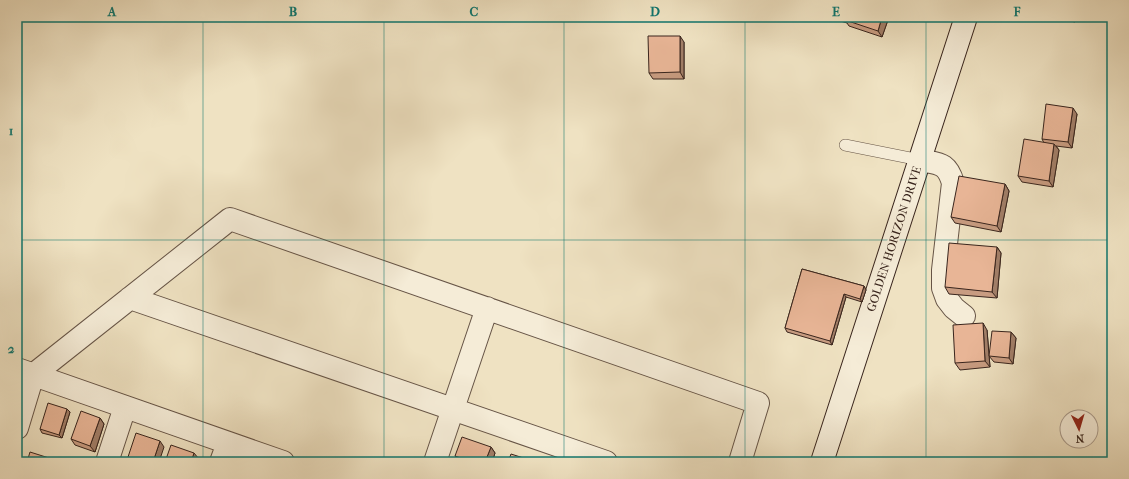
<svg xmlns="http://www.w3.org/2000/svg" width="1129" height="479" font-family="'IM FELL French Canon',serif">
	<rect width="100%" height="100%" fill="#efe2c2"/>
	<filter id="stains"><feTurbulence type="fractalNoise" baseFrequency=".005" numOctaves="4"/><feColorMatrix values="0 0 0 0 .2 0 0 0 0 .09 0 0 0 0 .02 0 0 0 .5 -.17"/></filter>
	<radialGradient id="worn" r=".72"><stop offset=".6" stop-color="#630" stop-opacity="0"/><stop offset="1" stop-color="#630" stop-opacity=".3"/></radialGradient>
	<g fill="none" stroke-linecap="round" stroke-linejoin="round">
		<defs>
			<path id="lane" d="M845 145 920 160"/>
			<path id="street" d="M920 160C939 164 947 162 953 183L943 270V288L947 299 954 308 964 316
				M130 298 606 462
				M17 369 283 462
				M17 428 33 375 230 219 758 403 740 462
				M107 462 125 407
				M221 462 228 443
				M435 462 487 308"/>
			<path id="secondary" d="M822 462 966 17"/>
		</defs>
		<use href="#lane" stroke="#665446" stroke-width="12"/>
		<use href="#street" stroke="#665446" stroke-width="24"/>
		<use href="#secondary" stroke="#39251d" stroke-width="24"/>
		<use href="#lane" stroke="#f5ecd7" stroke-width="11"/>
		<use href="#street" stroke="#f5ecd7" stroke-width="22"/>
		<use href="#secondary" stroke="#f5ecd7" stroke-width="22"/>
	</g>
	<path fill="#c89c81" stroke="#39251d" d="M833 17H889L882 37 849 26 847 23 834 19Z
		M1049 17H1076L1075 22Z
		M684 42V79H653L649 73Z
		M1077 114 1072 148 1056 146 1059 150 1053 187 1022 182 1018 176 1044 143 1042 139Z
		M1005 184 1009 191 1001 232 955 223 951 217Z
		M997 247 1001 253 997 298 949 294 945 287Z
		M802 269 864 286 866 290 862 302 846 297 832 345 787 332 785 328Z
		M987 330 990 367 960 370 955 363Z
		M1011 332 1016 338 1013 364 994 362 989 356Z
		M67 409 70 412 62 438 42 433 40 429Z
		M100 418 104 424 95 452 75 445 71 439Z
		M491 447 495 453 492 462H459L455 456Z"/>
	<path fill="#a27f69" stroke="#39251d" d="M882 17H889L882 37 878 31Z
		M1071 17H1076L1075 22Z
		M680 36 684 42V79L680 72Z
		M1073 108 1077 114 1072 148 1068 142Z
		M1054 144 1059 150 1053 187 1049 181Z
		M1005 184 1009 191 1001 232 997 226Z
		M997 247 1001 253 997 298 992 292Z
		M864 286 866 290 862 302 860 299Z
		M844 294 846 297 832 345 830 341Z
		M983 323 987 330 990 367 985 361Z
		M1011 332 1016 338 1013 364 1009 358Z
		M67 409 70 412 62 438 59 435Z
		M100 418 104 424 95 452 90 446Z
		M160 441 164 447 159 462H153Z
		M491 447 495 453 492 462H485Z
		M194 453 199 459 198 462H191Z
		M49 458 51 462H48Z"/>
	<path fill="#e8b596" stroke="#39251d" d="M836 17H846L845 20Z
		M846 17H882L878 31 845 20Z
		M648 36H680V72L649 73Z
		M1046 104 1073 108 1068 142 1042 139Z
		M1024 139 1054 144 1049 181 1018 176Z
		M959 176 1005 184 997 226 951 217Z
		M949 243 997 247 992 292 945 287Z
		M802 269 864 286 860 299 844 294 830 341 785 328Z
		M983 323 985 361 955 363 953 325Z
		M992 331 1011 332 1009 358 989 356Z
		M48 403 67 409 59 435 40 429Z
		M81 411 100 418 90 446 71 439Z
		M136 433 160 441 153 462H133L127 460Z
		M462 437 491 447 485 462H472L455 456Z
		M171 445 194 453 191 462H165Z
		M30 452 49 458 48 462H27Z
		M511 454 536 462H508Z"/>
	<path fill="none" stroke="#0f766e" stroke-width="1" stroke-opacity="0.55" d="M203 17V462M384 17V462M564 17V462M745 17V462M926 17V462M17 240H1112"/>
	<g text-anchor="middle" stroke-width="3.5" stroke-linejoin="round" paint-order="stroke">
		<g font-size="12" fill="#39251d" stroke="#f5ecd7">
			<text transform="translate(894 239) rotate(-72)" y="4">GOLDEN HORIZON DRIVE</text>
		</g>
	</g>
	<rect width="1129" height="479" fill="none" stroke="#efe2c2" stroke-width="44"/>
	<g transform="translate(1079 429) rotate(175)"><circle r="19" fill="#f5ecd7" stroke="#aa9c8d"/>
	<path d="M0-3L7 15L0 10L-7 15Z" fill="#8f2418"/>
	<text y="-6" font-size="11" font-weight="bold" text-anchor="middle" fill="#39251d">N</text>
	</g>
	<rect x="22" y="22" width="1085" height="435" fill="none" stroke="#0f766e" stroke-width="1.5"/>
	<g font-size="13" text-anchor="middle" font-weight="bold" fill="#0f766e">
		<text x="112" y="16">A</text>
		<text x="293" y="16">B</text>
		<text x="474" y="16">C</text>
		<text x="655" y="16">D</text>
		<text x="836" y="16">E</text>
		<text x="1017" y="16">F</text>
		<text x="11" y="135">1</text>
		<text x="11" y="353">2</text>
	</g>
	<rect width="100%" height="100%" filter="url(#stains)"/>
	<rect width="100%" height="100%" fill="url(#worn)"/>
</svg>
